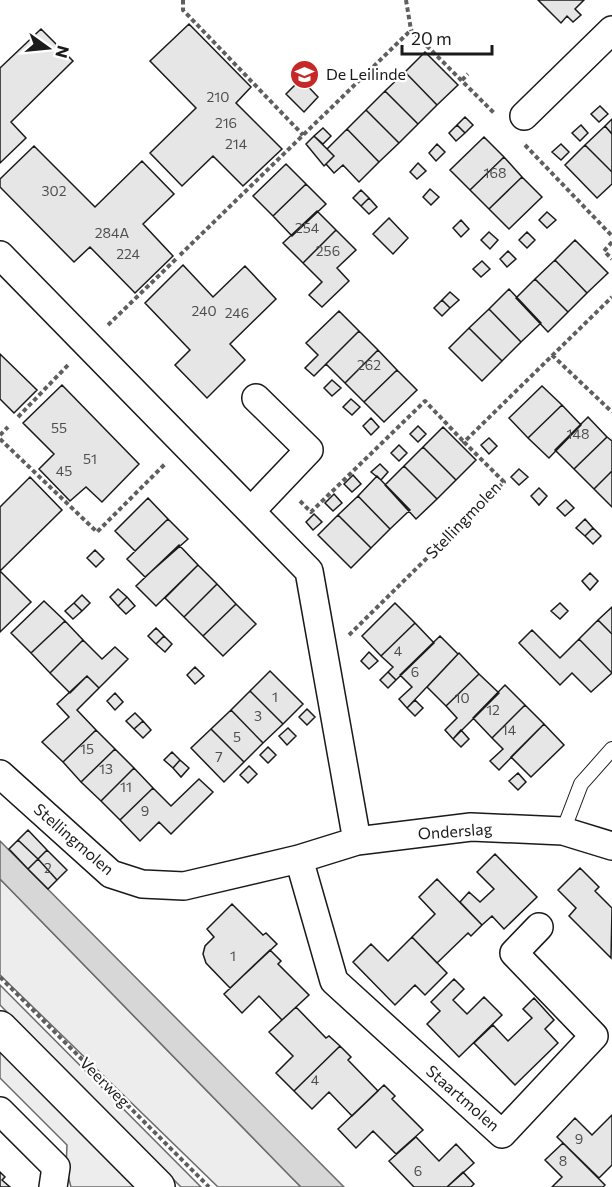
<svg xmlns="http://www.w3.org/2000/svg" width="612" height="1187" font-family="Commissioner,sans-serif">
	<rect width="100%" height="100%" fill="#fff"/>
	<path fill="#ededed" stroke="#6a6a6a" stroke-width="1.5" d="M0 879 301 1187H218L0 975Z
		M0 985 201 1187H181L0 1005Z
		M0 1048 138 1187H71L66 1168 67 1145 0 1078Z"/>
	<path fill="#d7d7d7" stroke="#6a6a6a" stroke-width="1.5" d="M0 841 344 1187H301L290 1176 0 879Z"/>
	<path fill="#e6e6e6" stroke="#1a1a1a" stroke-width="1.5" d="M538 0H584L575 9 581 15 573 22 567 16 561 23Z
		M189 24 251 87 236 103 282 149 243 186 213 156 182 186 150 153 196 108 150 61Z
		M41 29 73 61 11 122 26 138 0 163V68Z
		M425 52 458 85 437 105 405 72Z
		M405 72 437 105 418 124 385 91Z
		M301 79 318 97 304 112 286 94Z
		M385 91 418 124 399 143 366 110Z
		M600 106 608 114 599 122 591 114Z
		M366 110 399 143 379 162 347 129Z
		M465 117 473 125 465 133 457 125Z
		M612 119V134L605 126Z
		M457 125 465 133 456 141 449 133Z
		M581 125 588 133 580 141 572 133Z
		M605 126 612 134V172L585 145Z
		M323 128 331 136 323 144 314 136Z
		M347 129 379 162 359 182 343 165 334 173 326 164 334 156 327 149Z
		M314 136 334 156 324 166 306 144Z
		M484 137 504 157 470 190 450 170Z
		M437 144 445 152 436 161 429 153Z
		M561 144 569 152 561 160 552 152Z
		M585 145 612 172V184L597 198 565 165Z
		M34 146 95 207 142 161 174 194 143 224 173 256 135 293 90 247 74 262 0 187V179Z
		M504 157 522 177 489 209 470 190Z
		M418 163 426 171 417 179 410 172Z
		M286 164 306 184 273 216 253 196Z
		M522 177 542 197 509 229 489 209Z
		M306 184 326 204 292 236 273 216Z
		M430 189 439 197 431 205 423 197Z
		M361 190 369 198 361 206 353 198Z
		M369 198 377 207 369 214 361 206Z
		M317 211 336 230 303 263 283 243Z
		M547 212 556 220 547 228 539 220Z
		M389 218 408 238 393 254 373 234Z
		M461 220 469 229 461 237 453 228Z
		M336 230 356 250 337 268 349 281 322 307 309 295 322 282 303 263Z
		M489 232 498 240 490 249 481 240Z
		M527 232 535 240 527 248 519 240Z
		M575 240 608 273 587 293 555 260Z
		M508 251 516 259 507 267 500 259Z
		M555 260 587 293 568 312 535 279Z
		M482 261 490 269 481 277 473 269Z
		M183 265 213 297 245 266 276 299 230 344 245 360 207 398 175 365 190 350 145 303Z
		M535 279 568 312 548 332 516 298Z
		M509 289 541 323 521 342 489 309Z
		M450 292 459 300 450 308 442 300Z
		M442 300 450 308 442 316 434 308Z
		M489 309 521 342 502 361 469 328Z
		M339 311 359 331 314 376 305 368 318 355 306 343Z
		M469 328 502 361 482 381 449 348Z
		M359 331 378 350 345 383 326 364Z
		M378 350 397 370 364 402 345 383Z
		M0 354 37 390 14 413 0 399Z
		M397 370 417 390 384 422 364 402Z
		M332 380 341 388 332 396 324 388Z
		M62 385 139 464 102 502 86 487 70 501 39 469 54 454 23 423Z
		M542 386 562 405 528 438 509 418Z
		M351 399 360 407 352 415 343 407Z
		M562 405 581 425 549 458 528 438Z
		M588 417 607 437 574 469 555 450Z
		M371 418 379 427 371 435 363 426Z
		M418 426 426 434 418 442 410 434Z
		M443 427 476 460 456 480 423 447Z
		M607 437 612 441V471L594 489 574 469Z
		M489 438 497 446 489 454 481 445Z
		M399 445 407 453 399 461 391 453Z
		M423 447 456 480 437 499 404 466Z
		M380 464 388 472 381 480 371 472Z
		M404 466 437 499 416 519 385 485Z
		M519 469 528 477 519 485 511 477Z
		M612 471V507L594 489Z
		M353 475 361 484 352 492 344 484Z
		M377 476 410 510 390 529 358 496Z
		M30 477 62 510 0 571 31 602 0 632V507Z
		M539 488 547 496 539 505 531 496Z
		M334 494 342 503 333 511 325 503Z
		M358 496 390 529 371 548 338 515Z
		M148 498 168 519 135 551 115 531Z
		M566 500 574 508 565 516 557 508Z
		M314 514 322 522 313 530 306 522Z
		M338 515 371 548 351 568 318 535Z
		M168 519 188 539 145 577 127 559Z
		M585 519 593 528 585 536 576 528Z
		M593 528 601 536 593 544 585 536Z
		M179 545 198 565 156 606 136 586Z
		M95 550 104 559 96 567 87 558Z
		M198 565 217 584 184 617 165 598Z
		M590 573 598 581 590 590 582 581Z
		M217 584 236 604 203 636 184 617Z
		M118 589 127 597 118 606 110 597Z
		M82 595 90 603 82 611 74 603Z
		M127 597 135 606 126 614 118 606Z
		M44 601 65 621 31 653 11 633Z
		M74 603 82 611 73 619 65 611Z
		M395 603 415 623 381 656 362 636Z
		M560 603 568 611 560 619 551 611Z
		M236 604 256 624 223 656 203 636Z
		M612 607V634L598 620Z
		M598 620 612 634V673L579 639Z
		M65 621 83 640 50 673 31 653Z
		M415 623 434 643 396 680 388 672 393 667 381 656Z
		M156 628 164 636 156 644 148 636Z
		M532 630 560 658 579 639 612 673 591 692 572 673 560 685 519 643Z
		M164 636 172 644 165 652 156 644Z
		M440 636 458 654 407 708 399 699 412 687 400 675Z
		M83 640 102 659 115 647 128 659 99 688 87 676 70 693 50 673Z
		M369 652 378 661 369 669 361 661Z
		M459 653 479 674 446 706 427 687Z
		M195 667 204 676 195 684 187 675Z
		M270 671 303 704 283 724 250 691Z
		M388 672 396 680 388 688 380 680Z
		M479 674 499 693 453 739 445 730 457 718 446 706Z
		M87 676 99 688 77 710 96 730 63 762 42 742 69 717 57 704Z
		M505 685 525 705 492 738 473 718Z
		M250 691 283 724 263 743 231 710Z
		M115 693 123 702 115 710 107 701Z
		M415 700 423 708 415 716 407 708Z
		M525 705 544 724 499 770 490 761 503 749 492 738Z
		M307 709 315 717 307 725 299 717Z
		M231 710 263 743 244 762 211 729Z
		M135 713 143 721 134 729 126 721Z
		M143 721 151 730 143 738 134 729Z
		M544 724 564 745 531 777 511 757Z
		M288 728 296 736 287 745 279 736Z
		M211 729 244 762 224 782 191 748Z
		M96 730 115 749 81 782 63 762Z
		M461 730 469 739 461 747 453 739Z
		M268 747 276 755 268 763 260 755Z
		M115 749 134 768 101 801 81 782Z
		M172 752 180 760 173 768 164 760Z
		M180 760 189 768 181 777 173 768Z
		M249 766 257 774 248 783 240 775Z
		M134 768 153 788 120 820 101 801Z
		M518 773 526 782 518 790 509 781Z
		M199 779 213 792 171 834 159 822 140 841 120 820 153 788 171 806Z
		M28 830 47 850 38 859 18 840Z
		M18 840 38 859 28 869 9 849Z
		M47 850 67 870 57 880 38 859Z
		M495 854 537 897 504 929 492 916 482 925 460 902 469 892 480 902 494 889 477 872Z
		M38 859 57 880 48 889 28 869Z
		M580 868 599 887 595 891 612 908 611 958 569 916 576 908 558 890Z
		M437 879 482 925 471 936 468 933 437 963 412 937 435 914 419 897Z
		M232 904 263 935 266 933 277 944 230 988 206 963 203 954 205 946 214 937 207 929Z
		M412 937 447 973 425 995 415 985 395 1005 353 962 371 944 388 961Z
		M270 950 281 961 278 964 309 995 282 1020 259 996 242 1013 224 994Z
		M454 979 464 989 453 1000 467 1014 484 997 502 1015 459 1057 427 1024 440 1011 431 1002Z
		M534 998 554 1020 545 1029 558 1043 515 1085 474 1043 493 1025 508 1041 532 1018 523 1009Z
		M296 1007 326 1038 329 1036 340 1046 294 1091 276 1073 293 1056 269 1032Z
		M340 1046 351 1057 348 1060 378 1091 352 1116 329 1092 312 1109 294 1091Z
		M384 1085 395 1096 392 1099 423 1130 396 1154 373 1131 356 1148 338 1129Z
		M612 1115V1165L599 1178 557 1137 575 1118 592 1135Z
		M416 1137 439 1161 456 1144 474 1163 447 1187H414L389 1161Z
		M563 1143 605 1185 603 1187H552L562 1177 545 1160Z
		M0 1172 5 1177 2 1180 10 1187H0Z
		M463 1172 474 1184 471 1187H447Z"/>
	<g fill="none" stroke-linecap="round" stroke-linejoin="round">
		<defs>
			<path id="lane" d="M563 831 581 784 612 749"/>
			<path id="street" d="M524 116 612 30
				M0 255 309 571 357 841
				M251 511 309 450 256 398
				M0 774 111 874 142 884 184 886 299 859 357 841 471 827 563 831 612 846
				M299 859 334 981 502 1134 594 1036 514 953 539 927
				M0 1111 56 1167 53 1187"/>
			<path id="secondary" d="M0 1028 158 1187"/>
		</defs>
		<use href="#lane" stroke="#1a1a1a" stroke-width="16"/>
		<use href="#street" stroke="#1a1a1a" stroke-width="30"/>
		<use href="#secondary" stroke="#1a1a1a" stroke-width="36"/>
		<path stroke="#5f5f5f" stroke-width="4" stroke-dasharray="4.5 3" stroke-linecap="butt" d="M183 0V10L303 135
			M406 0 411 30 495 114
			M462 80 468 74
			M525 145 612 236
			M612 242 604 251 612 259
			M180 255 411 30
			M108 325 176 259
			M552 355 612 412
			M18 417 69 364
			M0 435 8 427
			M0 439 97 532 165 464
			M300 501 311 512 425 401 464 442
			M349 635 504 482 464 442 612 297
			M0 977 209 1187"/>
		<use href="#lane" stroke="#fff" stroke-width="14"/>
		<use href="#street" stroke="#fff" stroke-width="27"/>
		<use href="#secondary" stroke="#fff" stroke-width="33"/>
	</g>
	<defs>
		<symbol id="school-disc" viewBox="-11 -11 22 22"><circle r="9.5" fill="#c62828" stroke="#fff"/><path d="M0-5L7-2L0 1L-7-2ZM-4 1L0 2.5L4 1V4Q0 6-4 4Z" fill="#fff"/></symbol>
	</defs>
	<g fill-rule="evenodd">
		<use href="#school-disc" x="288" y="58" width="33" height="33"/>
	</g>
	<g text-anchor="middle" stroke-width="4.5" stroke-linejoin="round" paint-order="stroke">
		<g font-size="14" fill="#4d4d4d">
			<text x="218" y="102">210</text>
			<text x="226" y="128">216</text>
			<text x="236" y="149">214</text>
			<text x="495" y="178">168</text>
			<text x="54" y="196">302</text>
			<text x="307" y="233">254</text>
			<text x="112" y="238">284A</text>
			<text x="328" y="256">256</text>
			<text x="128" y="259">224</text>
			<text x="204" y="316">240</text>
			<text x="237" y="318">246</text>
			<text x="369" y="370">262</text>
			<text x="59" y="433">55</text>
			<text x="578" y="439">148</text>
			<text x="90" y="464">51</text>
			<text x="64" y="476">45</text>
			<text x="398" y="656">4</text>
			<text x="415" y="677">6</text>
			<text x="275" y="702">1</text>
			<text x="462" y="703">10</text>
			<text x="493" y="715">12</text>
			<text x="258" y="721">3</text>
			<text x="509" y="735">14</text>
			<text x="237" y="742">5</text>
			<text x="87" y="754">15</text>
			<text x="219" y="762">7</text>
			<text x="106" y="774">13</text>
			<text x="126" y="792">11</text>
			<text x="145" y="816">9</text>
			<text x="48" y="873">2</text>
			<text x="233" y="961">1</text>
			<text x="315" y="1085">4</text>
			<text x="579" y="1144">9</text>
			<text x="563" y="1166">8</text>
			<text x="418" y="1176">6</text>
		</g>
		<g font-size="16" fill="#1a1a1a" stroke="#fff" text-anchor="start">
			<text x="326" y="80">De Leilinde</text>
		</g>
		<g font-size="16" fill="#1a1a1a" stroke="#fff">
			<text transform="translate(463 520) rotate(-46)" y="6">Stellingmolen</text>
			<text transform="translate(455 831) rotate(-4)" y="6">Onderslag</text>
			<text transform="translate(74 839) rotate(41)" y="6">Stellingmolen</text>
			<text transform="translate(105 1082) rotate(45)" y="6">Veerweg</text>
			<text transform="translate(463 1098) rotate(41)" y="6">Staartmolen</text>
		</g>
	</g>
	<g transform="translate(48 48) rotate(105)" stroke="#ffffff" stroke-width="4.5" paint-order="stroke">
	<path d="M0-4.5L10 22L0 15L-10 22Z" fill="#1a1a1a"/>
	<text y="-9" font-size="16" font-weight="bold" text-anchor="middle" fill="#1a1a1a">N</text>
	</g>
	<path d="M402 45v9h90v-9" fill="none" stroke="#1a1a1a" stroke-width="3"/>
	<text x="411" y="45" font-size="18" fill="#1a1a1a" stroke="#ffffff" stroke-width="4.5" paint-order="stroke">20 m</text>
</svg>
